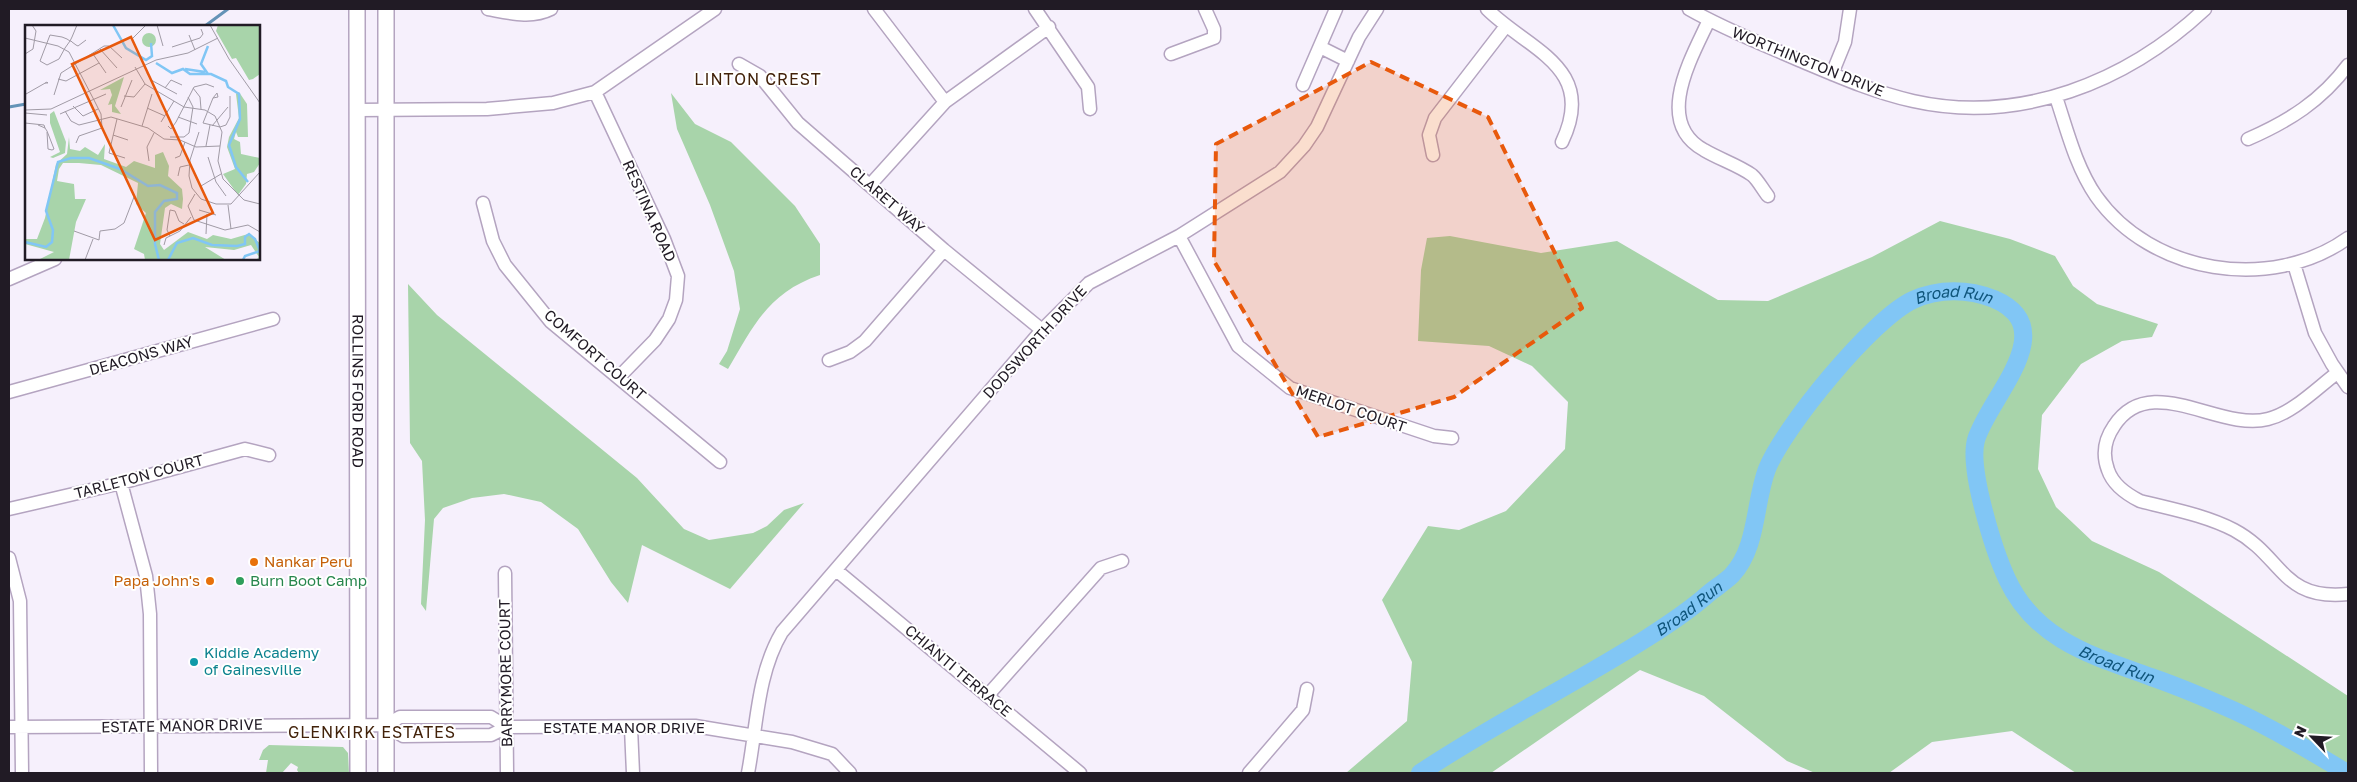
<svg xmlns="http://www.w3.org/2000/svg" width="2357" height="782" font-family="'Golos Text',sans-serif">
	<rect width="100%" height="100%" fill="#f6f0fc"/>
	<path fill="#a8d4aa" d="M671 93 695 124 731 142 795 206 820 244V275C769 292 754 325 728 369L719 364 727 351 740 309 734 271 710 205 677 129Z
		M1940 221 2010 239 2055 256 2073 286 2097 304 2158 324 2152 337 2122 341 2081 364 2042 415 2038 469 2056 507 2092 541 2159 572 2348 696V773H2076L2012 731 1932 742 1889 773H1815L1787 761 1704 696 1640 670 1491 773H1346L1407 721 1412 662 1382 600 1428 526 1459 530 1506 511 1565 449 1568 402 1532 366 1489 346 1418 341 1421 270 1427 238 1450 236 1541 253 1617 241 1718 300 1768 301 1872 257Z
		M408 284 437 315 637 478 684 529 709 540 753 533 767 526 784 510 804 503 730 589 642 545 628 603 611 582 578 529 541 502 504 494 472 498 443 508 434 519 426 611 421 604 425 520 422 461 410 443Z
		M269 745 343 747 348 753 349 773H299L297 770 298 767 291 763 282 773H266L268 760H259L263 750Z"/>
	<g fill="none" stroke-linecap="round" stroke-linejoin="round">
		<path stroke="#6493b7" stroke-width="3" d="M205 26 228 9
			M9 107 26 104"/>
		<path stroke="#81c6f5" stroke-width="18" id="s1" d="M1420 773C1493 724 1573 685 1647 638 1669 624 1689 611 1708 594 1715 588 1725 582 1732 575 1758 547 1754 503 1767 469 1784 427 1872 319 1913 300 1939 288 1969 289 1994 299 2064 329 1988 398 1976 440 1968 469 1994 551 2007 579 2035 640 2093 656 2151 677 2180 687 2208 699 2235 711 2274 729 2311 751 2347 773"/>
		<defs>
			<path id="minor" d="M488 9C510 13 531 19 551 9
				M874 9 945 102
				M1035 9 1088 87 1090 109
				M1487 9C1528 50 1598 67 1562 142
				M1689 9C1724 29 1762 44 1799 60 1837 76 1873 92 1913 101 2020 125 2127 82 2205 9
				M1709 20C1692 57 1653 122 1704 150 1719 159 1738 165 1752 175 1758 180 1763 190 1768 196
				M1320 47 1348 61
				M1171 54 1214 38V29L1205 9
				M739 64 760 76 798 123 944 250 1042 330
				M1832 74 1845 42 1850 9
				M1303 85 1336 9
				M595 92 664 239 678 276 676 300 669 319 655 340 619 377
				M2056 97C2067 130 2076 167 2096 196 2151 274 2271 293 2348 238
				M357 110 487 109 553 103 595 92 715 9
				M2248 139C2289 121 2321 101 2348 65
				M1433 155 1429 135 1435 118 1506 26
				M870 185 945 102 1049 27
				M483 203 493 241 505 265 551 322 720 462
				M1179 236 1238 346 1290 388 1434 436 1452 438
				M2294 264 2315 333 2332 364 2348 387
				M9 279 55 259
				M829 360 850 352 865 341 944 250
				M2337 373C2317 388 2293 413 2268 419 2219 432 2150 370 2114 426 2105 439 2102 454 2108 470 2113 485 2126 494 2140 501 2171 509 2205 515 2234 530 2283 556 2281 601 2348 594
				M9 392 273 319
				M121 483 146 576 150 614 151 773
				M9 509 121 483 245 449 269 455
				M9 558 20 601 22 773
				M836 570 1080 773
				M505 573 507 773
				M988 695 1101 568 1122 561
				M386 725 403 736 491 735 507 727 695 726 792 742 832 754 850 773
				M9 727 386 725 400 717H491L507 727
				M631 728 633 773
				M748 773C757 726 757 674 782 632L1042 330 1089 283 1179 236 1280 172 1304 146 1317 127 1359 37 1377 9
				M1249 773 1303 710 1307 689"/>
			<g id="major">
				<path id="s2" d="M357 9 358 773"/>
				<path d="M386 9V773"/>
			</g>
		</defs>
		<use href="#minor" stroke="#b4a4c0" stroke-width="15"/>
		<use href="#major" stroke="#b4a4c0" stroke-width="18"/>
		<use href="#minor" stroke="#fff" stroke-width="12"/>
		<use href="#major" stroke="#fff" stroke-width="15"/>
	</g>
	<path fill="#e8590c" fill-opacity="0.2" stroke="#e8590c" stroke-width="4" stroke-dasharray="10 6" stroke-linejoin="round" d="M1371 62 1488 117 1582 308 1454 397 1318 437 1214 261 1216 144Z"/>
	<g fill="#e8710a" stroke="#fff" stroke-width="2">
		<circle cx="254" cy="562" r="5"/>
		<circle cx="210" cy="581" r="5"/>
	</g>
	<circle fill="#2e9e5b" stroke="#fff" stroke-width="2" cx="240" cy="581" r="5"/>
	<circle fill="#0f9aa8" stroke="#fff" stroke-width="2" cx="194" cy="662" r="5"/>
	<g text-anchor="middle" stroke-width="4" stroke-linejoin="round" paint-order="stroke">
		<g font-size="15" fill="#211b25" stroke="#fff">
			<text transform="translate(1808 62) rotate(22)" y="5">WORTHINGTON DRIVE</text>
			<text transform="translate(887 200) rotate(41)" y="5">CLARET WAY</text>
			<text transform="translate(649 211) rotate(66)" y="5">RESTINA ROAD</text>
			<text transform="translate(1035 342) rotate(-48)" y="5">DODSWORTH DRIVE</text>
			<text transform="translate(595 355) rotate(41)" y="5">COMFORT COURT</text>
			<text transform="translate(141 356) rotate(-16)" y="5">DEACONS WAY</text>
			<text dy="5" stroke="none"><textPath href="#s2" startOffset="382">ROLLINS FORD ROAD</textPath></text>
			<text transform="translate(1351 409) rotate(19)" y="5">MERLOT COURT</text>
			<text transform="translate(139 477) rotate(-15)" y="5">TARLETON COURT</text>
			<text transform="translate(958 671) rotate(40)" y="5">CHIANTI TERRACE</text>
			<text transform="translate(506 673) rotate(-91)" y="5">BARRYMORE COURT</text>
			<text transform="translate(182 726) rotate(-1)" y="5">ESTATE MANOR DRIVE</text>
			<text x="624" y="733">ESTATE MANOR DRIVE</text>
		</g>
		<g font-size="15" fill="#c56008" stroke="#fff" text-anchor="start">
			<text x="264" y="567">Nankar Peru</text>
			<text x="200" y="586" text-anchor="end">Papa John's</text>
		</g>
		<g font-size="15" fill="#27864d" stroke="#fff" text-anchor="start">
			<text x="250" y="586">Burn Boot Camp</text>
		</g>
		<g font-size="15" fill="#0d838f" stroke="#fff" text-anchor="start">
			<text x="204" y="658">Kiddie Academy<tspan x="204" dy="17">of Gainesville</tspan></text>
		</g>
		<g font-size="16" letter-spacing="1" fill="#42220a" stroke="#fff">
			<text x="758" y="85">LINTON CREST</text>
			<text x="372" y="738">GLENKIRK ESTATES</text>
		</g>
		<g font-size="16" font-style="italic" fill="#0f557b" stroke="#fff">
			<text dy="6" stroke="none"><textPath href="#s1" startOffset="750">Broad Run</textPath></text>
			<text dy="6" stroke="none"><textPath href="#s1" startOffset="315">Broad Run</textPath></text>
			<text dy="6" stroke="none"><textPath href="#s1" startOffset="1244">Broad Run</textPath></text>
		</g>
	</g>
	<g transform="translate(25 25)">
		<rect width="235" height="235" fill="#f6f0fc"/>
		<path d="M193 0H235V49L228 54 224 55 211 33 207 34 191 6ZM117 15a7 7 0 1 1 14 0a7 7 0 1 1-14 0ZM99 52 90 81 96 89 87 87V79L83 80 87 70 85 64 75 65ZM214 67 222 79 223 112H213L211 107 209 114 215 117 216 129 235 133V138L229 147 222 149 221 159 213 170 198 149 210 144 202 122 204 112 214 93 211 69ZM29 86 41 117 40 128 28 133 25 132 35 127 25 98V89ZM44 112 45 124 55 126 60 122 73 130 80 119 79 134 101 142 109 136 130 143V130L138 127 144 141 143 151 157 164 158 174 157 184 146 179 140 183 135 219 139 225 163 207 182 214 188 210 206 214 223 209 235 218V235H231L234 232 226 220 209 225 180 222 201 235H120L119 229 109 224 121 188 111 179 113 158 76 140 54 138H38L34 144 32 156 49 159 50 174H61L51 197 44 235H13L29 227 0 219V214H12L20 193 31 139 42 129Z" fill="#a8d4aa"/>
		<path fill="none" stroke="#81c6f5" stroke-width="2.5" d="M88 0 101 23 121 35 127 31 126 18M183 21 176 39 183 49M131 38 147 48 158 44 165 49H186L201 56 203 62 214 69 215 94 204 120 211 142 223 157M160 44 180 47M0 217 21 222 27 217 28 205 21 186 33 137 46 133H64L95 144 123 161 135 160 152 168V174L139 176 130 187V219L134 235M143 235 152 218 168 213 187 220 212 221 220 219V212L224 209 230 214 235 226M218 235 220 231 235 226"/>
		<path fill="none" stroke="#a19ba6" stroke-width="1" d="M52 0 47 12 45 16 40 23 34 34 22 40 15 36 25 10 37 12 42 14 45 16H46L47 17 51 20 53 21 61 15M132 0 138 21M185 0 204 34 235 78M164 10 170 25M0 13 33 21 44 27 69 75M108 13 121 0M147 22 175 13 178 9 176 4M75 24 92 43M0 29 8 24 11 6 7 0M68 29 81 48M110 42 120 59 159 82 180 85 190 91 197 107 193 136 198 154 219 175 235 179M122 48 126 55 152 69M33 54 41 56 74 38M140 63 146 55 157 60M168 63 175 72 176 84M1 69 22 57 23 58H20M29 70 36 48 79 21H84L97 33M99 71 109 72 120 59M188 73 192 68 193 72 188 73 178 98 195 102 201 100 205 92V71M48 81 58 91 73 84M96 82 107 55M122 83 140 91M0 85 26 84 131 35 163 28 193 13M40 86 46 96 54 100 86 92 123 103 139 114 155 115 171 122 195 121M0 88 22 90M35 89 81 69M153 92 172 99M92 94 84 128 100 133M136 97 149 76M0 98 19 100 20 103 13 100M117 101 127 69M143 101 146 104 151 97 169 62 181 59 189 62M187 101 203 82M20 103 22 106 29 124 27 125 23 124 22 107M174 107 165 135 164 151 167 163 176 174 191 179H206L235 147M88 110 103 115M145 112H159L164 108 168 82 163 72M51 118 54 111 77 103 76 89 69 75M181 121 185 100M183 132 191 157 201 171M150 133 155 131 160 117M124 136 122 122 129 108M153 151 155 142 164 140M176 161 196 149M170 169 163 181 169 195 200 205 223 200 235 207M203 180 206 204M174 185 191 190M49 206 74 215 75 206 90 204 99 198 109 172M181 209 182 189M145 211 142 205 145 185 150 186 154 196 159 199M139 220 141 213 155 206 166 192M60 235 68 214"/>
		<path fill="#e8590c" fill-opacity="0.15" stroke="#e8590c" stroke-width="2.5" d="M106 12 188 188 130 215 47 39Z"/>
		<rect width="235" height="235" fill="none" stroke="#211b25" stroke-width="2.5"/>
	</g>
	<rect width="2357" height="782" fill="none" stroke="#211b25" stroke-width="20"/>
	<g transform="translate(2312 737) rotate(295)" stroke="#ffffff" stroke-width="4" paint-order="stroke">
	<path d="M0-4L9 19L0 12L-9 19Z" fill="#211b25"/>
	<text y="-8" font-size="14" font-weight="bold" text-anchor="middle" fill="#211b25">N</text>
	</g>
</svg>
